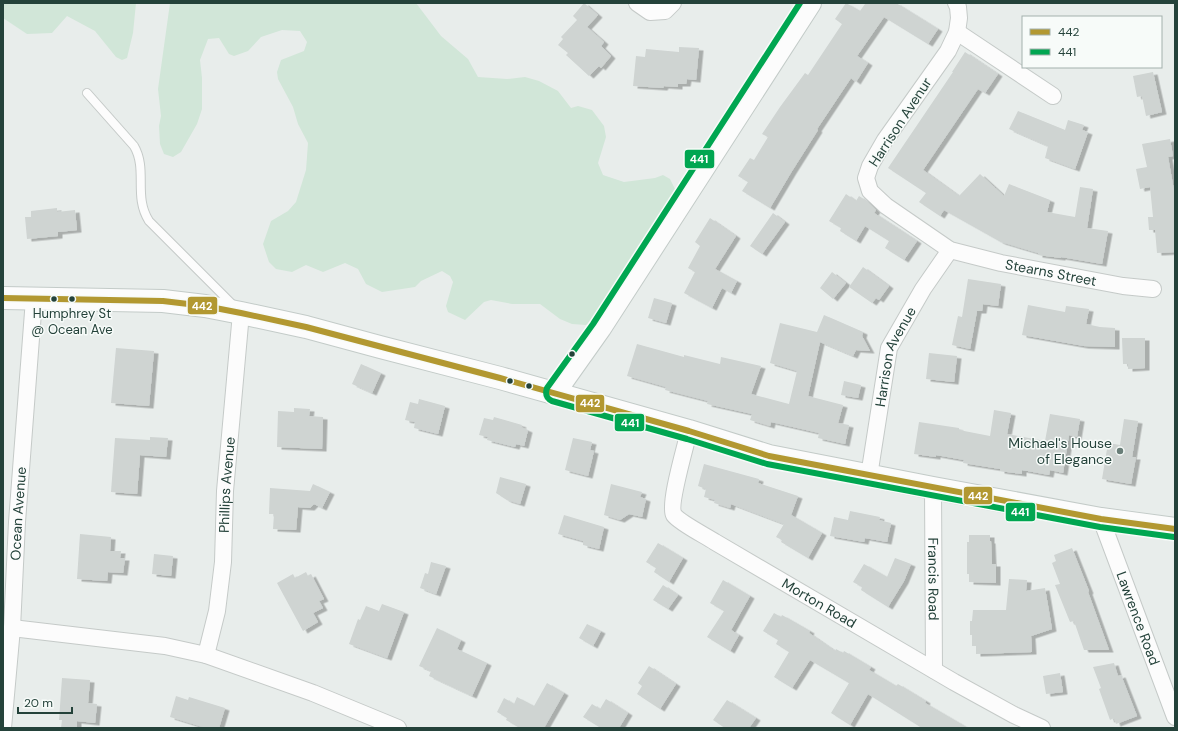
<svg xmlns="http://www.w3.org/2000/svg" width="1178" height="731" font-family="'DM Sans',sans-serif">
	<defs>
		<filter id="shadow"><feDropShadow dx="4.5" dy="2.5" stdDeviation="0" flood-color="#0004"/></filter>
	</defs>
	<rect width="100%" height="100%" fill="#e8edeb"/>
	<path fill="#d1e6d8" d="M3 3H136L133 33 127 58 122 60 116 57 95 31 67 16 52 33 27 34 3 18Z
		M170 3H416L441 36 468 59 478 77 507 79 525 77 539 81 558 91 571 108 578 106 592 110 604 126 606 137 598 163 603 175 624 182 655 178 663 175 670 179 676 191 594 319 586 325 572 324 560 319 540 304H512L491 300 484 302 465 320 448 312 446 306 453 282 450 276 442 271 421 281 415 287 382 292 366 284 358 269 345 263 323 272 306 265 292 272 276 269 269 262 263 244 271 221 288 211 296 202 306 170 308 143 298 124 293 107 278 79 277 72 281 60 304 51 307 42 300 31 282 30 261 37 248 51 234 56 229 54 219 38 208 39 200 60 202 78V109L197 124 181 152 173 157 164 154 160 144 159 126 161 116 158 89Z"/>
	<path fill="#cfd4d2" filter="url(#shadow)" d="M584 3 598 15 587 27 604 42 601 46 611 56 601 68 599 66 589 76 566 55 568 53 558 45 563 39 561 37 577 20 573 16Z
		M846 3 860 11 865 4 863 3H896L938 29 928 44 884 17 857 56 868 63 856 82 851 78 817 129 818 130 792 171 770 208 742 191 748 182 738 176 750 158 754 160 768 137 762 134 780 107 805 73 808 75 842 24 835 19Z
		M679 47 699 48 696 80 687 79 686 84H678V87L664 86 663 88 633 86 636 56 645 57 646 49 679 52Z
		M965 52 998 74 985 93 978 89 923 170 959 196 980 174 1004 196 1009 184 1050 200 1047 212 1075 217 1080 187 1093 189 1087 228 1108 231 1102 264 1061 257V258L1038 255V253L1001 242 944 210 940 216 919 202 926 193 888 168 953 72H952Z
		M1153 72 1162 112 1146 116 1142 96 1137 97 1133 76Z
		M1018 111 1065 130 1068 120 1084 125 1082 130 1088 132 1075 169 1045 158 1048 146 1009 129Z
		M1170 139 1173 156 1168 157 1175 196V252L1157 253 1155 230H1149L1148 217H1153L1150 187 1140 189 1136 169 1147 167 1142 144Z
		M846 194 856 201 859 196 867 201 876 210 874 213 917 241 904 260 885 248 889 241 865 226 856 241 840 231 841 228 829 221Z
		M57 208V212L75 210 77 230 58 232V236L27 239 25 217H31V211Z
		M773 213 785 222 762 254 750 246Z
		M710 218 736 236 715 269 737 281 731 293 722 288 712 308 684 293 695 272 688 268 700 246 695 242Z
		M863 267 889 286 879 300 876 298 872 303 849 287Z
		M832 272 846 283 833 299 820 288Z
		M968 279 1001 284 998 306 983 304 982 311H977L970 349 952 345 958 316 962 317Z
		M654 298 672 303 666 323 648 318Z
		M1028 305 1065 312 1066 306 1089 309 1086 324 1100 327 1115 328V347L1084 346 1022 335Z
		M824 315 863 332 862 336 870 351 856 350 853 356 820 342 808 396 843 405 838 423 849 425 845 444 818 438 819 433 771 422 770 426 750 420 752 414 707 404 708 401 665 390 666 387 627 376 637 344 684 357V355L720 364 721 357 761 366 751 394 789 404 797 371 770 363 780 323 817 332Z
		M1122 338H1145V368L1128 369V364H1123Z
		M116 348 154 351 149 406 111 403Z
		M929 353 957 356 954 382 926 379Z
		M361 364 381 373 372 393 352 384Z
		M844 381 861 385 858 398 841 395Z
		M419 399 445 406 438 434 414 428 415 422 405 420 410 402 418 404Z
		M294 408 310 409 309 416 323 417 322 449 277 447 278 411 294 412Z
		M994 410 1011 413 1007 434 1045 441 1050 414 1080 419 1077 437 1069 435 1063 473 1050 470 1049 475 1022 470V474L1000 471V469L963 463 964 460 936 455V457L914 454 919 422 959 428V430L990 436Z
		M494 417 522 425 521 427 528 430 524 446 516 444 515 447 487 440 488 437 479 435 484 418 493 420Z
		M1124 419 1138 421 1132 457H1136L1131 484 1102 479 1108 443 1120 445Z
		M150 437 168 438 166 457 140 455 137 494 111 492 115 438 150 440Z
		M573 438 592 442 590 450 594 451 588 476 565 470Z
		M704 464 759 479 758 483 798 496 791 515 822 533 808 558 781 542 782 540 776 537 784 524 731 504 730 508 714 503 715 500 704 497 706 489 698 486Z
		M500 477 526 484 520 504 507 500 496 493Z
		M313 484 330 492 322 508 314 504 310 508 298 507 296 530 273 529 274 514H269L270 488 310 491Z
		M611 484 642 492 640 497 646 499 642 517 629 514 620 520 604 515Z
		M850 511 880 517 879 520 891 523 887 542 865 538 864 542 830 536 834 517 848 520Z
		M564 515 604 527 599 549 583 545V541L558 534Z
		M80 534 111 537 110 551H121L120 558H125L123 573 108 572 107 581 77 579Z
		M969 535H990V541H991L992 564H996V583L969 582V574H967V542H969Z
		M658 543 683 558 669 582 654 572 656 568 646 562Z
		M1072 548 1089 591 1088 592 1109 650H1084L1074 621 1070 622 1055 585 1060 584 1052 563 1056 561 1054 555Z
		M154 554 173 556 171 576 152 574Z
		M895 558 911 564 904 581 888 607 861 590 862 587 853 582 864 564 887 577Z
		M431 562 446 566 436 594 420 588 425 573 428 574Z
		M306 572 308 576 311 574 324 599 319 601 323 608 313 613 318 622 303 631 277 583 293 574 295 578Z
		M1009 579 1027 580 1026 591 1045 588 1052 629 1031 636 1032 652 976 654V646H972V635H970V621H972L973 610H1006Z
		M723 580 750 596 731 630 739 635 730 651 707 637 724 611 710 603Z
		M663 585 678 595 668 609 653 600Z
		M382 604 404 612 387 658 349 644 358 619 360 620 366 606 379 611Z
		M774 613 781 617 782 615 810 631 809 633 835 651 836 649 843 653 844 651 871 667 869 670 896 686 898 684 926 701 925 703 968 728H922L868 694 850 725 831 713 849 683 810 660 792 688 774 677 789 652 776 644 778 640 763 631Z
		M587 624 601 631 593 646 579 638Z
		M437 628 461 640 457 649 487 663 472 696 429 676 431 671 419 666Z
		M1114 663 1118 676 1121 675 1137 716 1116 724 1114 718 1110 720 1099 689 1101 688 1093 667Z
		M649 666 676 684 660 709 637 694 642 686 638 683Z
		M1060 673 1063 692 1046 694 1043 676Z
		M62 678 90 680 88 703 97 704 95 723 77 721V728H61L62 720H59Z
		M547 683 564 693 544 728H520L506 720 507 718 497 712 504 698 514 704 517 697 534 706Z
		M176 696 188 700 189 697 225 708 219 728H206L170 717Z
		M606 699 628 713 619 728H601L583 717 592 704 600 709Z
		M727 700 756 718 749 728H725L713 720Z"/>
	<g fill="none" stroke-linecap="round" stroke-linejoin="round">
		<defs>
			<path id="service" d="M87 93 134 146C148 170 133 196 149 221L234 306"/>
			<g id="minor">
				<path d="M637 3 650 12 665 11 673 3"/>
				<path id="s1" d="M956 3 958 7 959 18 957 32 948 51 885 140 870 166 866 178 870 191 886 206 950 250 1001 263 1123 286 1153 289"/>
				<path d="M957 32 1053 96"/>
				<path id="s2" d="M689 431C686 445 668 505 674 515 680 523 706 536 715 542L954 682 1014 715 1042 728"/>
				<path id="s3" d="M869 476 889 348 923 289 950 250"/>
				<path id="s4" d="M933 488 934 670"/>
				<path id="s5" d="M1101 519 1175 717"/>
				<path d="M12 628 165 646 206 655 313 693 398 728"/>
				<path id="s6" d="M206 655 217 611 223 562 225 491 241 313"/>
				<path id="s7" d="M3 728 12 628 17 522 34 299"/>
			</g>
			<path id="secondary" d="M3 298 163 301 205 306 241 313 306 327 380 347 500 378 689 431 769 456 933 488 1101 519 1175 529
				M554 393 600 328 810 3"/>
		</defs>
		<use href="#service" stroke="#c5cac8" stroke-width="10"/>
		<use href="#minor" stroke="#c5cac8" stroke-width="18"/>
		<use href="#secondary" stroke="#c3cbc8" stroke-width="24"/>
		<use href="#service" stroke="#fcfcfc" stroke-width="8"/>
		<use href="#minor" stroke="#fcfcfc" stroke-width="16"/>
		<use href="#secondary" stroke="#fcfcfc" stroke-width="22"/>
		<defs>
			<path id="bus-1" d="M3 298 163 301 205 306 241 313 306 327 500 378 689 431 769 456 1101 519 1175 529"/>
			<path id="bus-2" d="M800 3 593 324 547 388C545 394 546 398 552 401L687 439 767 464 1100 527 1174 537"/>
		</defs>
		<use href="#bus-1" stroke="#f7fbf9" stroke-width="9"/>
		<use href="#bus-2" stroke="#f7fbf9" stroke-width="9"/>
		<use href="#bus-1" stroke="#b29831" stroke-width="6"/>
		<use href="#bus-2" stroke="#00a651" stroke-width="6"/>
	</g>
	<g fill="#24423a" stroke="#f7fbf9" stroke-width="1.5">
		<circle cx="54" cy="299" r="3.5"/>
		<circle cx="72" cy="299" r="3.5"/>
		<circle cx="572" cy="354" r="3.5"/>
		<circle cx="510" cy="381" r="3.5"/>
		<circle cx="529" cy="386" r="3.5"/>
	</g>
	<circle fill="#697e78" stroke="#f7fbf9" stroke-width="1.5" cx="1120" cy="451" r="4"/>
	<g text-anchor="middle" stroke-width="3" stroke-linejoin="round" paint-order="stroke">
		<g font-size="13" fill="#24423a" stroke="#f7fbf9">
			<text x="72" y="318">Humphrey St<tspan x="72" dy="16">@ Ocean Ave</tspan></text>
		</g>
		<g font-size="14" fill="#24423a" stroke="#f7fbf9">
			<text transform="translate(900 122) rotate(-57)" y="5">Harrison Avenur</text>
			<text dy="5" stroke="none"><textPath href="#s1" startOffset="419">Stearns Street</textPath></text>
			<text dy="5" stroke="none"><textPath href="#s3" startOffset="123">Harrison Avenue</textPath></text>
			<text dy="5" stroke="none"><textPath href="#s6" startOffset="172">Phillips Avenue</textPath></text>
			<text dy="5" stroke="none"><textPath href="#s7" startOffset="215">Ocean Avenue</textPath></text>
			<text dy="5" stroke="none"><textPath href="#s4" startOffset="91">Francis Road</textPath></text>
			<text dy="5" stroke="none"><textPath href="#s2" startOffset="256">Morton Road</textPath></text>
			<text dy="5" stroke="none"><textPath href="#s5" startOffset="106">Lawrence Road</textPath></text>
		</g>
		<g font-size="14" fill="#24423a" stroke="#f7fbf9" text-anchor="end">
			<text x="1112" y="448">Michael's House<tspan x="1112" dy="16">of Elegance</tspan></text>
		</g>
	</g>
	<g stroke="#f7fbf9" stroke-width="1.5">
		<rect x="684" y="149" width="31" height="20" rx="4" fill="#00a651"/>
		<rect x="187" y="296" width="31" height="19" rx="4" fill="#b29831"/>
		<rect x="575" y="394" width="30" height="19" rx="4" fill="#b29831"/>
		<rect x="614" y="413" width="31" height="19" rx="4" fill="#00a651"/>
		<rect x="963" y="486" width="30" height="19" rx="4" fill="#b29831"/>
		<rect x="1005" y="502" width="31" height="20" rx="4" fill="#00a651"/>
	</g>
	<g font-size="11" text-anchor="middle" font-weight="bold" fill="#fff">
		<text x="699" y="163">441</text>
		<text x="202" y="310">442</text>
		<text x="590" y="407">442</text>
		<text x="630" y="427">441</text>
		<text x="978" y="500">442</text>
		<text x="1020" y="516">441</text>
	</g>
	<rect width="1178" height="731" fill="none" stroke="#24423a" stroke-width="8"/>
	<rect x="1022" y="16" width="140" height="52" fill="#f7fbf9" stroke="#a3b1ad"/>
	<rect x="1030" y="29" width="20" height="6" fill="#b29831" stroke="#a3b1ad"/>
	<text x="1058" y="36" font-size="12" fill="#24423a">442</text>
	<rect x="1030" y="49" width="20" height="6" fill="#00a651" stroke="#a3b1ad"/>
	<text x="1058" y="56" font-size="12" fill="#24423a">441</text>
	<path d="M18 707v6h54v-6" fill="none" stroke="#24423a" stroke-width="2"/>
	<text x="24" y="707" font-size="12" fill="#24423a" stroke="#f7fbf9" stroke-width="3" paint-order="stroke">20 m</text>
</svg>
